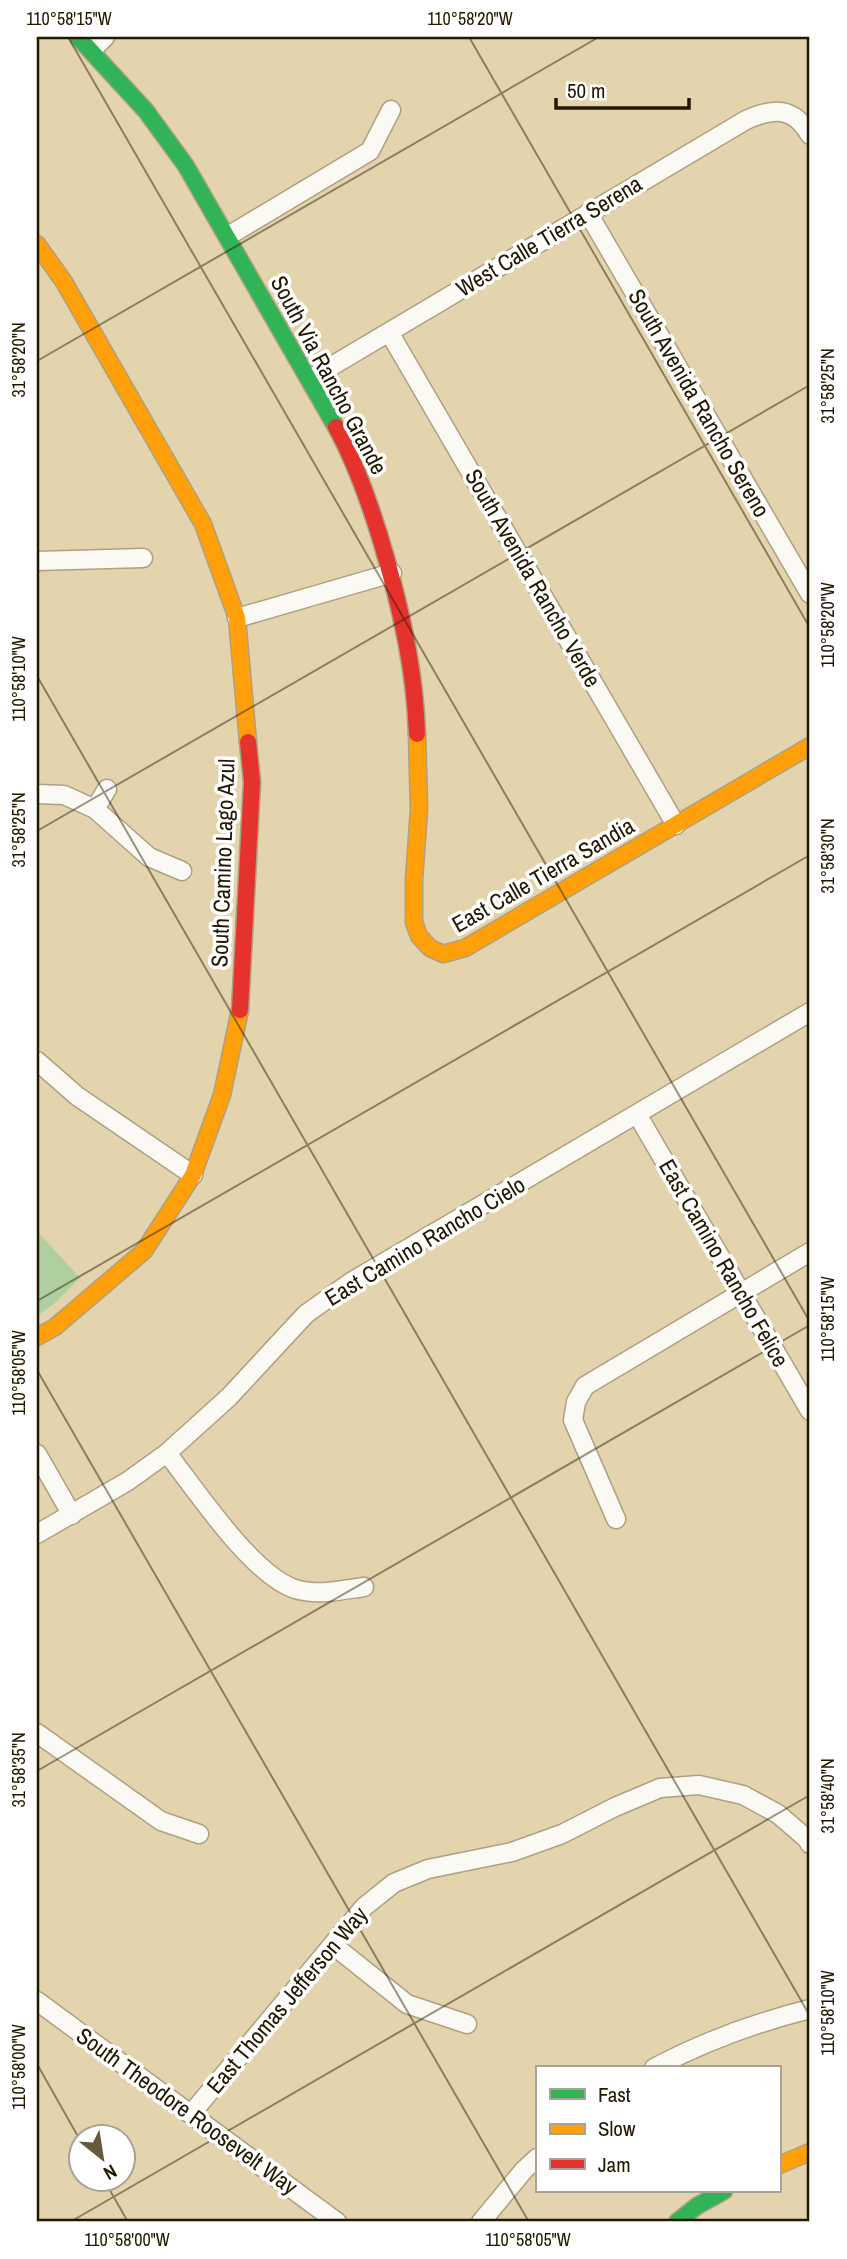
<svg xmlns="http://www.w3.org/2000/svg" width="847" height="2259" font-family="'Archivo Narrow',sans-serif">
	<rect width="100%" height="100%" fill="#e4d4ad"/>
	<path fill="#b0cf9f" d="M37 1231 80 1278 55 1303 37 1316Z"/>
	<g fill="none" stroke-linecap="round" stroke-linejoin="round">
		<defs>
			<path id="street" d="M92 50 105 37
				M588 213 810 594
				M228 236 370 151 391 110
				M389 332 676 825
				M310 379 746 120C773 108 793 106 810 135
				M37 561 143 558
				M237 618 392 573
				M37 794 64 795 95 809 149 857 182 871
				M95 809 107 789
				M37 1061 77 1096 193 1175
				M637 1114 810 1411
				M167 1453C196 1490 252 1575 295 1589 318 1596 342 1590 364 1587
				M37 1454 72 1515
				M616 1519 573 1420 576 1402 585 1386 810 1252
				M37 1534 128 1481 167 1453 229 1397 306 1314 351 1282 810 1012
				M37 1733 161 1821 199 1834
				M333 1945 407 2004 467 2024
				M37 2001 337 2222
				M654 2068C705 2041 754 2023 810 2009
				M191 2114 364 1907 394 1883 428 1869 512 1852 562 1834 615 1807 660 1788 699 1785 743 1795 778 1814 807 1839 810 1844
				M481 2222 524 2170 537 2158"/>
			<path id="fast" d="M78 37 146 111 186 166 336 427
				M677 2222 697 2206 724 2191"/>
			<path id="slow" d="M37 244 64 282 203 524 237 618 248 742
				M417 734 419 809 414 880V922L419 936 430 948 443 954 465 948 810 746
				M37 1337 55 1327 144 1251 193 1175 222 1095 240 1010
				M779 2165 810 2152"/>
			<path id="jam" d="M336 427C359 469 374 515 387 561 403 619 415 674 417 734
				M240 1010 252 782 248 742"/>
		</defs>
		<use href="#street" stroke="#ada181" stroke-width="21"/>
		<use href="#fast" stroke="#ada181" stroke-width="19"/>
		<use href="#slow" stroke="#ada181" stroke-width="19"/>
		<use href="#jam" stroke="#ada181" stroke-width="19"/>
		<use href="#street" stroke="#fbf9f3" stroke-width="18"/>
		<use href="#fast" stroke="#30b455" stroke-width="16"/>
		<use href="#slow" stroke="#ff9f0a" stroke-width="16"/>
		<use href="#jam" stroke="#e5322d" stroke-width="16"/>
	</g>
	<path fill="none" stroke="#221800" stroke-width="2" stroke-opacity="0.45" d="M68 37 810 1322M469 37 810 628M37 361 599 37M37 676 810 2016M37 831 810 385M37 1301 810 855M37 1370 529 2222M37 1771 810 1325M37 2064 80 2140M103 2178 128 2222M70 2222 810 1795"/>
	<g text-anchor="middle" stroke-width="7" stroke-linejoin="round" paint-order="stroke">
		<g font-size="23" fill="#221800" stroke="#fff">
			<text transform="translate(549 236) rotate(-31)" y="8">West Calle Tierra Serena</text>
			<text transform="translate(329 375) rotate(62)" y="8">South Via Rancho Grande</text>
			<text transform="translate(699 403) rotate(60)" y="8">South Avenida Rancho Sereno</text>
			<text transform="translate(533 578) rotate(60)" y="8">South Avenida Rancho Verde</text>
			<text transform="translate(223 863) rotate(-88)" y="8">South Camino Lago Azul</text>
			<text transform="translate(543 875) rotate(-30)" y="8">East Calle Tierra Sandia</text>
			<text transform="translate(425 1241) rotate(-31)" y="8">East Camino Rancho Cielo</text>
			<text transform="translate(724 1263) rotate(60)" y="8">East Camino Rancho Felice</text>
			<text transform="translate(287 2000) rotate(-50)" y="8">East Thomas Jefferson Way</text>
			<text transform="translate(187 2111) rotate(36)" y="8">South Theodore Roosevelt Way</text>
		</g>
	</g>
	<rect width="847" height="2259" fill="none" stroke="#ffffff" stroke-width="77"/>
	<rect x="536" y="2066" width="245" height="126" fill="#ffffff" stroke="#a7a399" stroke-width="2"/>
	<rect x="550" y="2089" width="35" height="10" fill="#30b455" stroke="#a7a399" stroke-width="2"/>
	<text x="598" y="2102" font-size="21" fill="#221800">Fast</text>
	<rect x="550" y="2124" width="35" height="10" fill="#ff9f0a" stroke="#a7a399" stroke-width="2"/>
	<text x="598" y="2136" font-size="21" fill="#221800">Slow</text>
	<rect x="550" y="2159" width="35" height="10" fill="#e5322d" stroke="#a7a399" stroke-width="2"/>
	<text x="598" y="2172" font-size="21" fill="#221800">Jam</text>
	<g transform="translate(102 2158) rotate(150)"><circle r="33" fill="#ffffff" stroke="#a7a399" stroke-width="2"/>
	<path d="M0-5L12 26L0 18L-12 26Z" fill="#665a3d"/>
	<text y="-10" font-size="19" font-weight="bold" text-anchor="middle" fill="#221800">N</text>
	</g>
	<path d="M556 98v10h133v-10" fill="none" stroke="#221800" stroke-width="3.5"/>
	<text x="567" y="98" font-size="21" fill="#221800" stroke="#ffffff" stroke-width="5" paint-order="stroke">50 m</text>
	<rect x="38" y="38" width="770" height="2182" fill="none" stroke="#221800" stroke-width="2.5"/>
	<g font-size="18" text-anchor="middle" fill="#221800">
		<text x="69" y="25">110°58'15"W</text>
		<text x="470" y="25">110°58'20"W</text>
		<text transform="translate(19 360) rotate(-90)" y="6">31°58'20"N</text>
		<text transform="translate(828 386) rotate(-90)" y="6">31°58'25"N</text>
		<text transform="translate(828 625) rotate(-90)" y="6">110°58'20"W</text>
		<text transform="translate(19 679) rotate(-90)" y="6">110°58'10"W</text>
		<text transform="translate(19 830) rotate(-90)" y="6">31°58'25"N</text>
		<text transform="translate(828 856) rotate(-90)" y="6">31°58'30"N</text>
		<text transform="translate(828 1319) rotate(-90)" y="6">110°58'15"W</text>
		<text transform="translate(19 1373) rotate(-90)" y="6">110°58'05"W</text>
		<text transform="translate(19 1770) rotate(-90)" y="6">31°58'35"N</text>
		<text transform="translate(828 1796) rotate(-90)" y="6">31°58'40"N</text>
		<text transform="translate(828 2013) rotate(-90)" y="6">110°58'10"W</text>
		<text transform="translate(19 2067) rotate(-90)" y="6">110°58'00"W</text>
		<text x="127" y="2246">110°58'00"W</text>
		<text x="528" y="2246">110°58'05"W</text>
	</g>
</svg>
